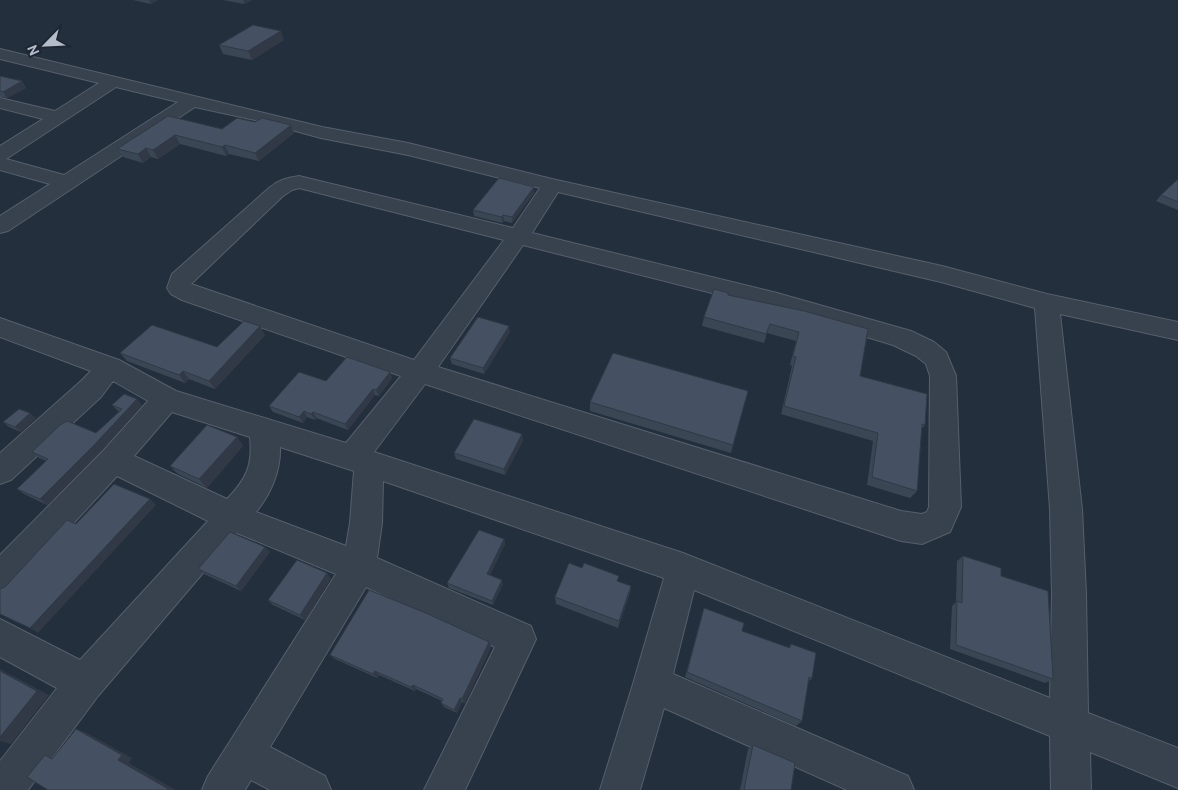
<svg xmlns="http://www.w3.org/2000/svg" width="1178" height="790" font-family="Overpass,sans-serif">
	<rect width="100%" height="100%" fill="#242f3e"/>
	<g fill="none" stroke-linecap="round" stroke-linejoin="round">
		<defs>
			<path id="minor" d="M0 49 322 127 408 143 552 179 942 266 1047 294 1178 322V340L1060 314 1082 509 1086 594 1088 713 1178 748V788L1090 752 1091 790H1051L1050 736 694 590 673 674 908 776 914 790H847L664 708 640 790H600L633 684 664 578 383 481 382 523 377 558 531 626 536 639 465 790H424L495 647 366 587 270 747 325 776 331 790H270L251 780 245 790H202L208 776 336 574 237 533 98 696 28 790H0V761L57 688 0 657V619L80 660 208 521 117 476 12 590 0 595V555L103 451 148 401 113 381 101 397 11 480 0 484V453L81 381 91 371 0 337V318L119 360 176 391 346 443 401 376 182 300 171 294 167 288 172 274 269 188C278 180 287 178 299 176L513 228 540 188 408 155 321 138 259 121 195 107 8 231 0 233V216L50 184 0 170V146L43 119 0 108V98L55 111 99 83 0 59ZM116 87 178 102 64 175 6 159ZM299 188 504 240 414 360 191 284 283 196 292 190ZM558 192 941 282 1035 308 1050 509 1052 594 1050 698 683 553 374 452 425 384 901 541 922 544 950 532 961 507 956 376 946 352 934 342 911 331 777 293 532 233ZM523 245 775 309 893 345 916 356 926 364 930 376 929 507 927 512 922 514 901 511 438 367ZM172 412 250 437C253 466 246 479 227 499L134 456ZM280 447 354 471 350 523 346 546 256 512C271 494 281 470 280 447Z"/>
		</defs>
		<use href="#minor" stroke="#565f6c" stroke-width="2"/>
		<use href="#minor" fill="#38414e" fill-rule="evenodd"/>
	</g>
	<path fill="#3b4654" d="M133 0H158L151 4Z
		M223 0H252L244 4Z
		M284 40 252 60 223 54 219 45Z
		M0 76 22 81 26 88 7 98 0 97Z
		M168 116 222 129 294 133 259 161 229 154 226 156 180 144 158 159 151 157 143 163 123 157 117 149Z
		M1178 180V210L1156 201 1161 195Z
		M534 187V193L512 223 504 221 502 223 474 216 473 210Z
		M728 295 804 311 860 376 925 425 921 430 917 491 910 498 867 485 873 441 781 414 792 366 790 365 796 341 767 333 764 343 702 326 704 317Z
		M510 332 484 374 452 364 450 358Z
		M265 335 215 389 189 379 185 383 127 361 120 353 217 347Z
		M390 372 392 378 379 396 375 395 348 430 316 418 315 420 307 417 303 423 273 412 269 406 326 381Z
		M590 402 733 445 731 453 590 411Z
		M112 405H142L102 450 47 505 24 494 17 489 47 461 39 458 32 452 96 433 119 412Z
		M36 418 21 432 9 427 3 422Z
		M237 437 243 446 207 488 178 474 170 466Z
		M523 440 505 475 456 459 454 453Z
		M504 539 505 544 490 575 503 584 493 605 449 588 447 583Z
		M265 547 270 552 241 591 204 574 198 569Z
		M963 556 1001 576 1053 679 1045 683 950 649 952 606 956 602 957 561Z
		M331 578 305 620 273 605 268 600Z
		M618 582 631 586 630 593 618 628 556 604 555 597Z
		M704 608 742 631 788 648 791 644 812 678 808 682 802 721 796 726 685 677 702 615Z
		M489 642 491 647 465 703 462 702 457 713 444 707 441 703 442 701 416 689 415 691 379 675 377 678 335 659 330 655Z
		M753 745 791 790H740L748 749Z"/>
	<path fill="#303945" d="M149 0H158L151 4Z
		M243 0H252L244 4Z
		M281 31 284 40 252 60 248 51Z
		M22 81 26 88 7 98 3 92Z
		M291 125 294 133 259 161 255 153Z
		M175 135 180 144 158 159 153 150Z
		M225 145 229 154 226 156 222 147Z
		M146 148 151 157 143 163 138 154Z
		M534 187V193L512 223V217Z
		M503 215 504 221 502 223V217Z
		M260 326 265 335 215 389 209 381Z
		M509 326 510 332 484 374 483 368Z
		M183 371 189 379 185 383 179 375Z
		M390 372 392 378 379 396 376 390Z
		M373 389 375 395 348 430 345 424Z
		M137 399 142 405 102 450 47 505 40 499Z
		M304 411 307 417 303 423 299 417Z
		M313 412 316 418 315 420 311 414Z
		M30 413 36 418 21 432 15 427Z
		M522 434 523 440 505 475 504 469Z
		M237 437 243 446 207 488 199 479Z
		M150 499 156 505 38 633 30 628Z
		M504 539 505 544 488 579 487 574Z
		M265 547 270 552 241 591 236 586Z
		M327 573 331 578 305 620 300 615Z
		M502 580 503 584 493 605 492 601Z
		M631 586 630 593 618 628 619 621Z
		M489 642 491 647 465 703 462 699Z
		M0 669 49 695 11 744 0 741Z
		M375 671 379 675 377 678 373 674Z
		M413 685 416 689 415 691 411 687Z
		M460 698 462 702 457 713 454 710Z
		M76 729 87 733 132 758 129 763 176 790H170L118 760Z"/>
	<path fill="#455162" stroke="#303945" d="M253 25 281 31 248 51 219 45Z
		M0 76 22 81 3 92 0 91Z
		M168 116 222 129 237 118 255 122 262 118 291 125 255 153 225 145 222 147 175 135 153 150 146 148 138 154 117 149Z
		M499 178 534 187 512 217 503 215 502 217 473 210Z
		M1177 180H1178V202L1161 195Z
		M714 289 728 293V295L804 311 868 329 860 376 927 394 925 425 922 424 917 491 872 477 878 433 784 406 796 357 793 356 799 332 770 324 766 334 704 317Z
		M478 317 509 326 483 368 450 358Z
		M244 321 260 326 209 381 183 371 179 375 120 353 152 325 217 347Z
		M613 353 748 391 733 445 590 402Z
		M347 357 390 372 376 390 373 389 345 424 313 412 311 414 304 411 299 417 269 406 299 372 326 381Z
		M124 394 137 399 95 444 40 499 17 489 48 459 32 452 60 425 67 421 96 433 122 409 112 405Z
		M19 409 30 413 15 427 3 422Z
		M474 419 522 434 504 469 454 453Z
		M207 425 237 437 199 479 170 466Z
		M114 484 150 499 30 628 0 614V589L5 587 67 520 76 524Z
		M479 530 504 539 487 574 502 580 492 601 447 583Z
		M230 532 265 547 236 586 198 569Z
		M963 556 1001 568V576L1048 591 1053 679 956 645 957 601 962 603Z
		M297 560 327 573 300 615 268 600Z
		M569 563 582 568 584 563 619 576 617 581 631 586 619 621 555 597Z
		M369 590 428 614 489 642 462 699 460 698 454 710 441 703 443 699 413 685 411 687 375 671 373 674 330 655Z
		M704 608 744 623 742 631 790 648 791 644 816 653 812 678 809 677 802 721 687 672Z
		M0 671 37 691 0 737Z
		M76 729 122 755 118 760 170 790H48L27 777 45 755 52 759Z
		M753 745 795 763 791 790H744Z"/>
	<g transform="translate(45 45) rotate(246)" stroke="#1d2633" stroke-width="4" paint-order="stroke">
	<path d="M0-4L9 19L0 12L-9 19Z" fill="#b4bcc9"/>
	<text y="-8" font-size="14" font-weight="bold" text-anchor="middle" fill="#b4bcc9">N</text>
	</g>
</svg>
